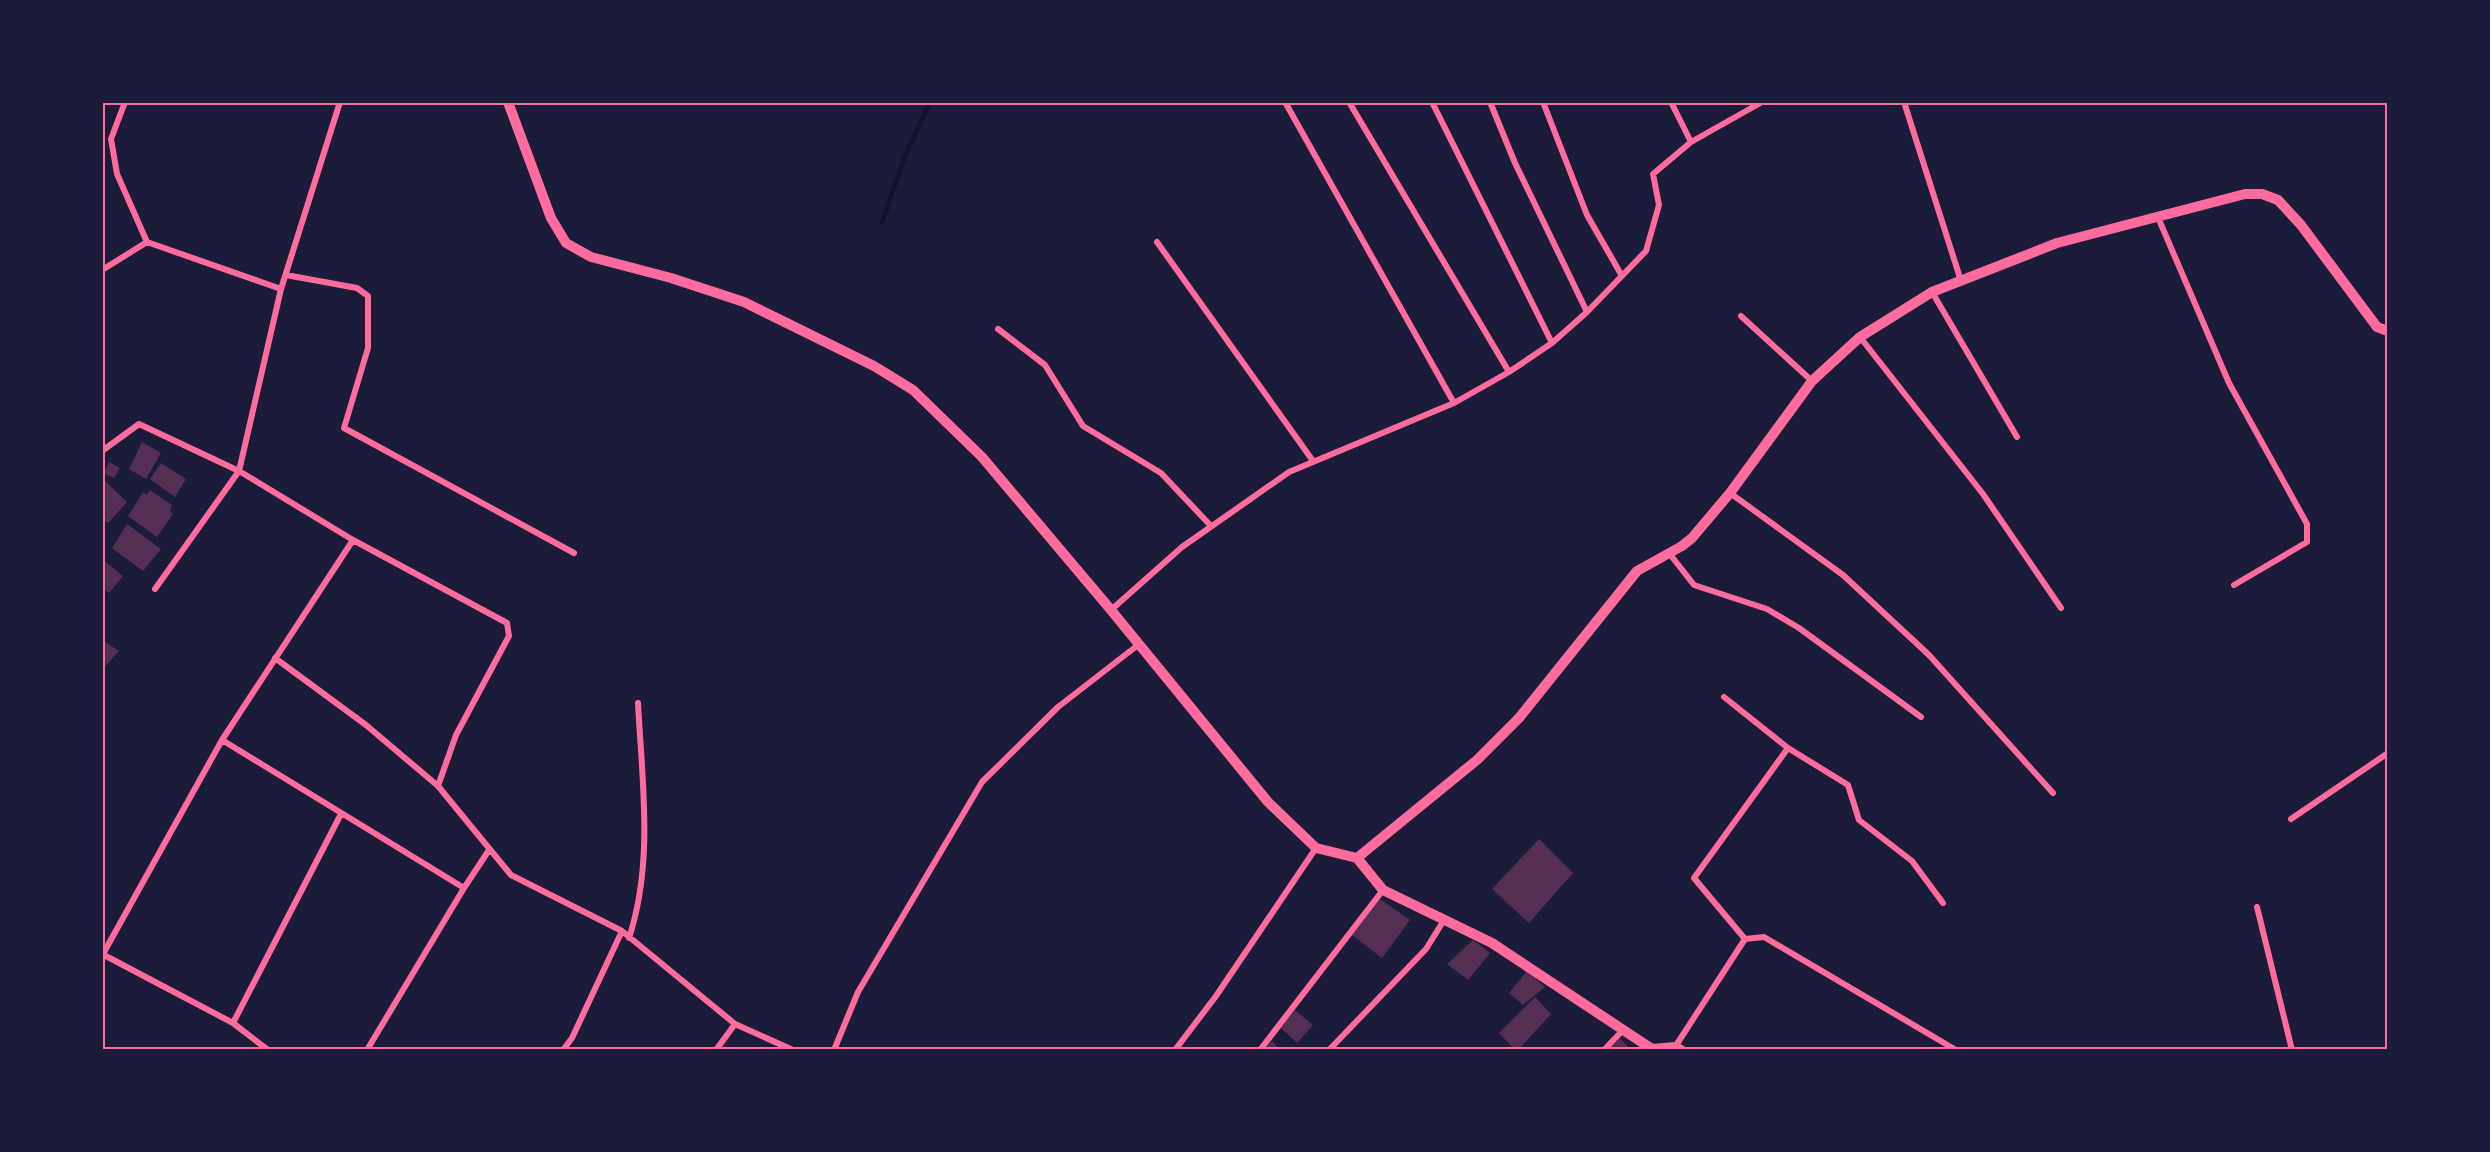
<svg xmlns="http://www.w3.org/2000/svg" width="2490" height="1152" font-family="Barlow,sans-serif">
	<rect width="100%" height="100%" fill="#1b1b3a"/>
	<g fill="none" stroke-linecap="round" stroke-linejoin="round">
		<path stroke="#12122b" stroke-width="5" d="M882 222 903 161 930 102"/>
	</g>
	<path fill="#542f53" d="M142 442 161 453 146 479 129 469Z
		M109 462 120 468 114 478 104 473Z
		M161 463 186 479 175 497 150 479Z
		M102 478 127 502 108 523 102 519Z
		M150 490 172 505 170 511 173 514 157 537 128 516 143 492 147 495Z
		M127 524 161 549 143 571 112 548Z
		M103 560 123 576 109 593 102 588Z
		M102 640 119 651 102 670Z
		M1539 839 1573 873 1529 923 1492 889Z
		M1380 899 1410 920 1382 958 1352 935Z
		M1473 940 1490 953 1468 980 1447 964Z
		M1527 971 1545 987 1523 1005 1509 993Z
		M1535 997 1551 1014 1518 1050H1515L1499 1033Z
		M1295 1010 1313 1025 1297 1043 1281 1028Z
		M1620 1038 1631 1050H1609Z
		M1272 1041 1280 1050H1265Z"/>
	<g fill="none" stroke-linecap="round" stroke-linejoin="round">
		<path stroke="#ff6b9d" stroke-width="6" d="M125 102 111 139 117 174 147 242
			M1285 102 1454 403
			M1349 102 1509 372
			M1432 102 1552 343
			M1490 102 1515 163 1587 312
			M1543 102 1587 215 1622 276
			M1671 102 1691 142
			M1904 102 1961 281
			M2157 215 2229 383 2307 524V542L2234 585
			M1157 242 1313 461
			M102 270 147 242 281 289
			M286 275 357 288 368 296V348L344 428 574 553
			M1932 292 2017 437
			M1741 316 1812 381
			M998 329 1045 365 1083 426 1161 473 1211 526
			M1860 337 1983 494 2061 608
			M102 451 139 424 239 471 353 540 507 623 509 636 456 735 438 786 511 875 622 931 735 1024 793 1050
			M1730 493 1843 575 1929 655 2053 793
			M1669 553 1694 585 1767 609 1799 628 1921 717
			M155 589 239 471 281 289 340 102
			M1111 610 1182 547 1289 472 1454 403 1509 372 1552 343 1587 312 1646 251 1659 205 1653 174 1691 142 1762 102
			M275 658 366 725 438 786
			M1724 697 1788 748 1848 785 1859 820 1912 861 1943 903
			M222 740 353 540
			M2291 819 2388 753
			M2257 907 2292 1050
			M629 938C654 862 642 781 638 703
			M1745 939 1764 937 1956 1050
			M102 954 233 1023 268 1050
			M103 954 222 740 464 888
			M233 1023 341 814
			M1675 1047 1745 939 1694 878 1788 748
			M367 1050 464 888 489 850
			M563 1050 572 1038 622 931
			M716 1050 735 1024
			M834 1050 858 992 982 782 1058 707 1138 645
			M1175 1050 1216 996 1316 848
			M1260 1050 1383 890
			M1329 1050 1426 949 1444 920
			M1604 1050 1623 1030"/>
		<path stroke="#ff6b9d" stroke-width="10" d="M508 102 551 218 566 243 591 257 671 278 744 302 874 366 913 390 982 457 1111 610 1268 802 1316 848 1357 858 1383 890 1492 943 1652 1049 1675 1047 1681 1050
			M1357 858 1477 760 1519 718 1637 571 1682 546 1692 538 1730 493 1812 381 1860 337 1932 292 2057 243 2245 194H2262L2278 200 2301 225 2377 327 2388 331"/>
	</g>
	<rect width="2490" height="1152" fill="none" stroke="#1b1b3a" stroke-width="207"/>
	<rect x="104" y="104" width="2282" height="944" fill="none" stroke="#ff6b9d" stroke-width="2"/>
</svg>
